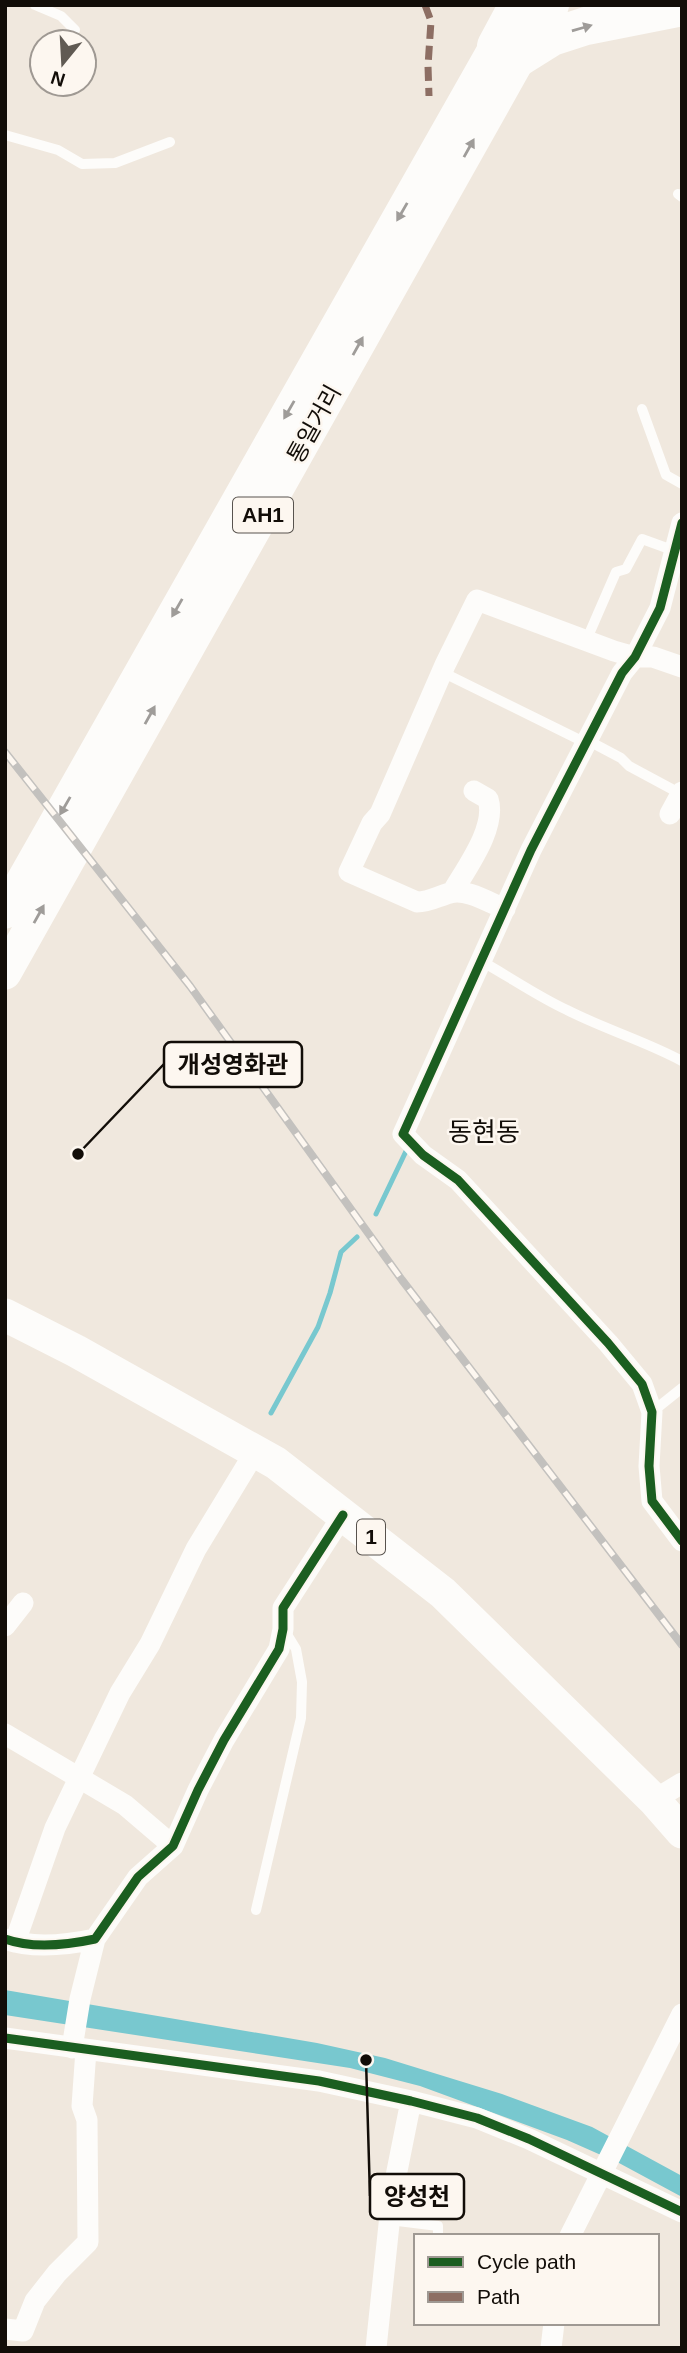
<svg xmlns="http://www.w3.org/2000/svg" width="687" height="2353" font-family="Helvetica,'Noto Sans KR',sans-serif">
	<rect width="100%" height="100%" fill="#f0e8de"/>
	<path fill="#78c8cf" d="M5 1990 317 2043 385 2058 502 2094 592 2127 682 2176V2197L619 2163 567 2140 420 2086 350 2068 5 2015Z"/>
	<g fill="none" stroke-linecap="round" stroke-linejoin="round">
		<path stroke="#78c8cf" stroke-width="5" d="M376 1214 408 1147
			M271 1413 318 1327 330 1293 341 1252 357 1237"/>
		<path stroke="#fdfcfa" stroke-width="10" d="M35 5 61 16 75 30
			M5 135 58 150 82 164 115 163 170 142
			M678 194 682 197
			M642 409 666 475 682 484
			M586 641 616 572 626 569 642 539 675 551
			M442 672 586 743
			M587 740 621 758 629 766 681 794
			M481 961C510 977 537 996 567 1010 604 1029 645 1041 682 1061
			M652 1412 682 1388
			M256 1910 301 1718 302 1682 296 1649 285 1631
			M390 2220 438 2226V2236"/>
		<path stroke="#fdfcfa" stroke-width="21" d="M682 523 660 608 635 657 622 673 531 850 403 1134 423 1155 458 1180 608 1343 642 1384 652 1412 649 1466 652 1501 682 1541
			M670 814 682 792
			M453 891C467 867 497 827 488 799L474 791
			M505 909C490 903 466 888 450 893 438 896 430 902 417 902L349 872 372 823 380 814 445 665 477 600 614 651 635 657H653L682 667
			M5 1626 23 1603
			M5 1734 125 1805 173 1846
			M654 1800 682 1783
			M5 1939C33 1949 67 1945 95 1939L138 1877 173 1846 198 1790 224 1740 279 1649 283 1629V1608L343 1515
			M15 1942 55 1828 120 1693 150 1644 196 1549 255 1452
			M5 2038 319 2081 411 2101 477 2118 529 2139 682 2212
			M72 2048 80 1999 95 1939
			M570 2236 682 2014
			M5 2329 23 2331 35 2301 57 2273 88 2242 87 2120 82 2106 86 2050
			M376 2348 392 2196 411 2101
			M551 2348 554 2323"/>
		<path stroke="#fdfcfa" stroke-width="33" d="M5 912 496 46
			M5 973 520 57
			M5 1315 76 1351 276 1463 443 1593 654 1800 682 1832"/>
		<path stroke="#fdfcfa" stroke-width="38" d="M496 46 518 5
			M521 55 550 5
			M520 57 552 37 586 26 682 7"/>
		<defs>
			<path id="rail" d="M5 752 190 986 402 1280 682 1645"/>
		</defs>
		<use href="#rail" stroke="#c3c1be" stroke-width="8"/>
		<use href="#rail" stroke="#fdf7f0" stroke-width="5" stroke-dasharray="16" stroke-linecap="butt"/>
		<path stroke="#8d6e63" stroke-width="7" stroke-dasharray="14 7" stroke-linecap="butt" d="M425 5 431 21 428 66 429 96"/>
		<defs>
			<path id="cycleway" d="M682 523 660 608 635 657 622 673 531 850 403 1134 423 1155 458 1180 608 1343 642 1384 652 1412 649 1466 652 1501 682 1541
				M5 1939C33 1949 67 1945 95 1939L138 1877 173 1846 198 1790 224 1740 279 1649 283 1629V1608L343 1515
				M5 2038 319 2081 411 2101 477 2118 529 2139 682 2212"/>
		</defs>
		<use href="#cycleway" stroke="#fdf7f0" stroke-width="13"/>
		<use href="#cycleway" stroke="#1b5e20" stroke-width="9"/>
	</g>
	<defs><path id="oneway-solid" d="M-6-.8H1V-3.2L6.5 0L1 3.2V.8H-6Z" transform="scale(1.75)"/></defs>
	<g fill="#9f9c99">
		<use href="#oneway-solid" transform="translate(582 28) rotate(-16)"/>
		<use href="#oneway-solid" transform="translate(469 148) rotate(-61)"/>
		<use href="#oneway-solid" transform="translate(402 212) rotate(120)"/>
		<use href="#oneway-solid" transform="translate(358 346) rotate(-61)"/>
		<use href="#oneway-solid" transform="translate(289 410) rotate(120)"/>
		<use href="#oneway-solid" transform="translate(177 608) rotate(120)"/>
		<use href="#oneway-solid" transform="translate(150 715) rotate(-61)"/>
		<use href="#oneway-solid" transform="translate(65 806) rotate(120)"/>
		<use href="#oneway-solid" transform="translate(39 914) rotate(-61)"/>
	</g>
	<g text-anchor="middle" stroke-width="5" stroke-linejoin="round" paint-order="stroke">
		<g fill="#fdf7f0" stroke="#58534e" stroke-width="2">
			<rect x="233" y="497.5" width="60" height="35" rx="5"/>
			<rect x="357" y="1519.5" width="28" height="35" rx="5"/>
		</g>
		<g font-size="21" font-weight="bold" fill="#120d08">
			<text x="263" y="522">AH1</text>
			<text x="371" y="1544">1</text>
		</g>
		<g font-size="23" fill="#120d08" stroke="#fdf7f0">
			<text transform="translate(314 424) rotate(-61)" y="8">통일거리</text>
		</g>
		<g font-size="26" fill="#120d08" stroke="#fdf7f0">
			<text x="484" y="1141">동현동</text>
		</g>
	</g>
	<path fill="none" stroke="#120d08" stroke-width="2.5" d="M78 1154L164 1064M366 2060L370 2196"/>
	<g fill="#120d08" stroke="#fdf7f0" stroke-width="2.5">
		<circle cx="78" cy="1154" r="7"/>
		<circle cx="366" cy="2060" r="7"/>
	</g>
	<g fill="#fdf7f0" stroke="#120d08" stroke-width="2.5">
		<rect x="164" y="1042" width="138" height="45" rx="7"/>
		<rect x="370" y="2174" width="94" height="45" rx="7"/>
	</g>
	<g font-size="24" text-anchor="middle" font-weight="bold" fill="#120d08">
		<text x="233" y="1073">개성영화관</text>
		<text x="417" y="2205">양성천</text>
	</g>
	<rect width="687" height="2353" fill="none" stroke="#120d08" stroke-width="14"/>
	<rect x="414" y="2234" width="245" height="91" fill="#fdf7f0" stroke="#9f9993" stroke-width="2"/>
	<rect x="428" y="2257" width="35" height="10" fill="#1b5e20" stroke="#9f9993" stroke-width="2"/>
	<text x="477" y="2269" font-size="21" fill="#120d08">Cycle path</text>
	<rect x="428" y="2292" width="35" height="10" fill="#8d6e63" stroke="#9f9993" stroke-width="2"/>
	<text x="477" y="2304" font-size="21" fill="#120d08">Path</text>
	<g transform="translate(63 63) rotate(198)"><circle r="33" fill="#fdf7f0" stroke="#9f9993" stroke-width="2"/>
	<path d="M0-5L12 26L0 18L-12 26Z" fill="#605a53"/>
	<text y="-10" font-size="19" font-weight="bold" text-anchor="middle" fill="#120d08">N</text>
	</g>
</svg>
